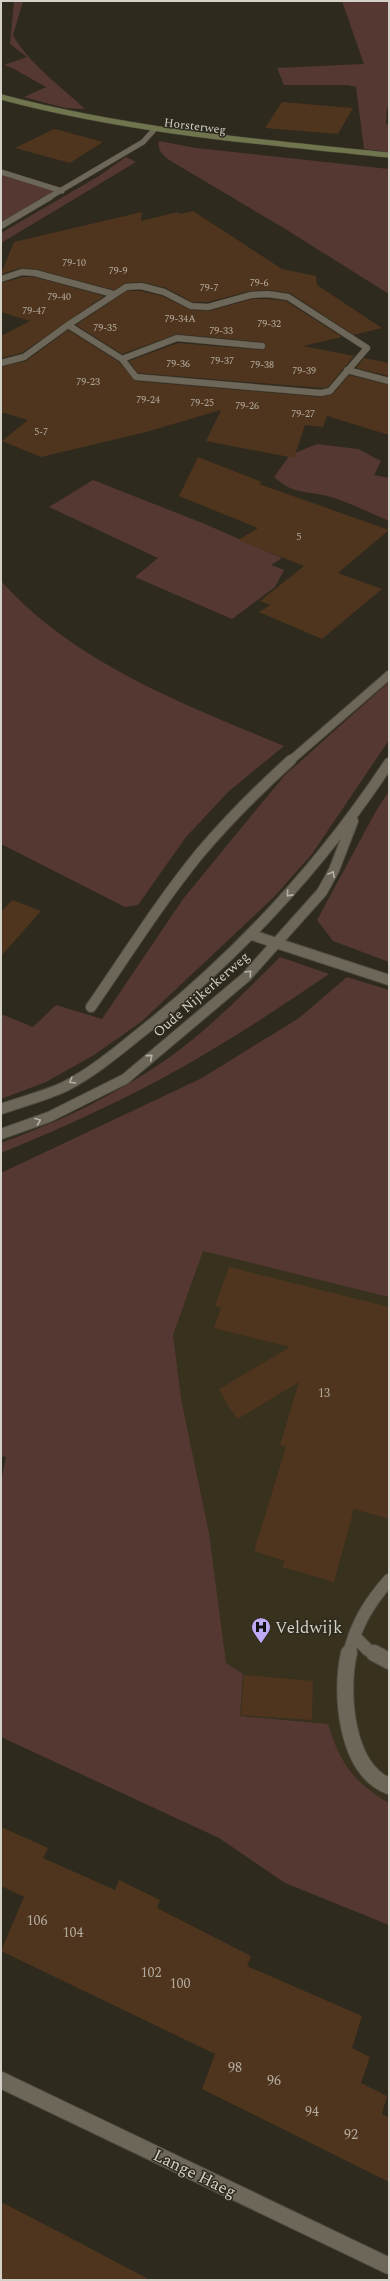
<svg xmlns="http://www.w3.org/2000/svg" width="390" height="2281" font-family="Spectral,serif">
	<rect width="100%" height="100%" fill="#2e2a1d"/>
	<path fill="#37311e" d="M190 1197 389 1227V1838L191 1783 75 1506Z"/>
	<path fill="#563832" d="M14 1H23L13 35C27 62 63 88 85 109L65 108 24 97 46 87 14 69 4 65 27 57 10 44Z
		M342 1H389V108H387L386 124 389 125V152L364 149 356 87 348 85H284L277 68 364 64Z
		M159 141 196 148 389 169V294L282 227 169 160C163 155 157 150 159 141Z
		M126 157 136 162 1 243V233L99 176Z
		M1 175 57 192 1 223Z
		M317 444 358 449 381 461 374 475 389 478V521C370 513 351 503 331 497 307 490 295 496 274 477L290 455Z
		M93 480 205 524 282 558 271 565 284 570 275 587 232 619 135 577 158 558 49 507Z
		M1 581C75 664 184 704 284 746L229 791 186 837 138 905 125 907 1 844Z
		M389 682V740L312 854 274 897 141 1022 94 1055 46 1082 1 1099V1014L33 1027 56 1005 102 1019 183 899 284 776Z
		M389 791V962L333 941 317 920 376 811Z
		M280 957 329 974C256 1024 181 1072 101 1109 68 1125 35 1139 1 1153V1143C59 1122 116 1095 167 1059 208 1030 244 993 280 957Z
		M347 977 389 990V1297L203 1251 173 1335 181 1399 209 1533 226 1663 243 1674 240 1716 328 1724C340 1763 353 1782 389 1803V1925L285 1883 219 1838 1 1737V1481L6 1457 1 1456V1173L202 1078 299 1018Z"/>
	<path fill="#4f351e" d="M282 102 353 108 338 134 265 128Z
		M54 129 59 130 103 142 70 163 15 148Z
		M193 211 282 269 316 276 317 285 382 328 354 335 290 293 269 290 250 291 208 302H192L166 288 142 282 125 283 114 290 35 269 21 268 1 274 14 242 142 212 141 221 178 212 180 214Z
		M23 277H34L104 296 22 353 1 358V336L30 321 1 312V283Z
		M127 291H141L162 296 191 310 209 311 252 299H268L286 301 342 337 303 346 354 356 328 387 321 388 138 373 129 361 178 343 262 350 266 346 262 342 177 334 122 354 76 325Z
		M68 330 119 362 135 381 321 397 333 394 349 375 389 385V435L327 416 323 427 305 425 294 458 206 441 221 410 146 432 41 457 2 441 28 420 1 412V367L26 361Z
		M364 358 389 363V376L356 368Z
		M198 457 262 482 259 484 389 530 338 573 382 589 322 639 259 612 270 605 260 601 304 566 238 540 258 528 179 496Z
		M12 900 41 911 1 956V912Z
		M229 1267 389 1307V1519L354 1509 334 1582 282 1567 285 1561 254 1551 286 1447 280 1445 299 1382 238 1419 228 1406 219 1389 290 1347 214 1328 221 1308 215 1306Z
		M244 1675 313 1681 312 1720 241 1715Z
		M1 1827 48 1848 43 1858 115 1890 119 1880 160 1900 157 1908 251 1956 247 1966 362 2016 352 2048 370 2057 361 2083 387 2096 382 2114 389 2118V2182L202 2089 215 2054 1 1951 24 1897 1 1886Z
		M1 2202 65 2235 150 2280H1Z"/>
	<g fill="none" stroke-linecap="round" stroke-linejoin="round">
		<defs>
			<path id="service-far4" d="M1 172 62 191
				M48 198 143 142 153 131"/>
			<path id="service-far3" d="M1 226 50 197
				M1 279 22 272 35 273 113 294
				M141 286 164 292 191 306 208 307 251 295 268 294 288 297 367 348 330 391 321 393 136 377 122 359 68 325 126 287Z
				M122 359 177 338 262 346
				M1 363 24 357 68 325
				M347 370 389 381"/>
			<path id="service-far2" d="M252 935 389 980"/>
			<path id="service-far1" d="M354 1636 368 1650 376 1654
				M349 1654C356 1624 369 1603 389 1580"/>
			<path id="service" d="M349 1653C340 1691 345 1769 389 1786
				M374 1653 389 1661"/>
			<path id="minor-far2" d="M290 761 389 675"/>
			<path id="minor-far1" d="M91 1007C127 955 160 902 200 853 228 820 259 789 291 760"/>
			<path id="minor" d="M1 2080 389 2266"/>
			<path id="tertiary" d="M1 1109C21 1102 44 1096 64 1087 97 1070 125 1045 154 1022 247 946 323 863 389 763
				M1 1134 49 1117 125 1079 246 977 322 892 334 870 353 821"/>
			<path id="secondary" d="M1 97C129 131 258 142 389 155"/>
		</defs>
		<use href="#service-far4" stroke="#4c483d" stroke-width="6"/>
		<use href="#service-far3" stroke="#4c483d" stroke-width="7"/>
		<use href="#service-far2" stroke="#4c483d" stroke-width="12"/>
		<use href="#service-far1" stroke="#4c483d" stroke-width="14"/>
		<use href="#service" stroke="#4c483d" stroke-width="18"/>
		<use href="#minor-far2" stroke="#4c483d" stroke-width="10"/>
		<use href="#minor-far1" stroke="#4c483d" stroke-width="12"/>
		<use href="#minor" stroke="#4c483d" stroke-width="18"/>
		<use href="#tertiary" stroke="#4c483d" stroke-width="12"/>
		<use href="#secondary" stroke="#4c483d" stroke-width="6"/>
		<use href="#service-far4" stroke="#6c6759" stroke-width="5"/>
		<use href="#service-far3" stroke="#6c6759" stroke-width="6"/>
		<use href="#service-far2" stroke="#6c6759" stroke-width="10"/>
		<use href="#service-far1" stroke="#6c6759" stroke-width="12"/>
		<use href="#service" stroke="#6c6759" stroke-width="16"/>
		<use href="#minor-far2" stroke="#6c6759" stroke-width="8"/>
		<use href="#minor-far1" stroke="#6c6759" stroke-width="10"/>
		<use href="#minor" stroke="#6c6759" stroke-width="16"/>
		<use href="#tertiary" stroke="#6c6759" stroke-width="10"/>
		<use href="#secondary" stroke="#70754d" stroke-width="5"/>
	</g>
	<defs><path id="oneway-chevron" d="M-2-3.5L2.5 0L-2 3.5" fill="none" stroke-width="1.6" stroke-linecap="round" stroke-linejoin="round"/></defs>
	<g stroke="#b5b1a7">
		<use href="#oneway-chevron" transform="translate(332 874) rotate(-62)"/>
		<use href="#oneway-chevron" transform="translate(289 894) rotate(132)"/>
		<use href="#oneway-chevron" transform="translate(249 973) rotate(-47)"/>
		<use href="#oneway-chevron" transform="translate(150 1057) rotate(-40)"/>
		<use href="#oneway-chevron" transform="translate(72 1081) rotate(150)"/>
		<use href="#oneway-chevron" transform="translate(38 1121) rotate(-21)"/>
	</g>
	<defs>
		<symbol id="hospital-pin" viewBox="-11 -11 22 30"><path d="M0 17L-7.5 6A9.5 9.5 0 1 1 7.5 6Z" fill="#bea9f4" stroke="#2e2a1d"/><path d="M-5-5h3v3.5h4V-5h3V5h-3V1.5h-4V5h-3Z" fill="#111"/></symbol>
	</defs>
	<g fill-rule="evenodd">
		<use href="#hospital-pin" x="250" y="1616" width="22" height="30"/>
	</g>
	<g text-anchor="middle" stroke-width="3" stroke-linejoin="round" paint-order="stroke">
		<g font-size="10" fill="#b3aa9e">
			<text x="74" y="266">79-10</text>
			<text x="118" y="274">79-9</text>
			<text x="259" y="286">79-6</text>
			<text x="209" y="291">79-7</text>
			<text x="59" y="300">79-40</text>
			<text x="34" y="314">79-47</text>
			<text x="180" y="322">79-34A</text>
			<text x="269" y="327">79-32</text>
			<text x="105" y="331">79-35</text>
			<text x="221" y="334">79-33</text>
			<text x="222" y="364">79-37</text>
			<text x="178" y="367">79-36</text>
			<text x="262" y="368">79-38</text>
			<text x="304" y="374">79-39</text>
			<text x="88" y="385">79-23</text>
			<text x="148" y="403">79-24</text>
			<text x="202" y="406">79-25</text>
			<text x="247" y="409">79-26</text>
			<text x="303" y="417">79-27</text>
			<text x="41" y="435">5-7</text>
			<text x="299" y="540">5</text>
		</g>
		<g font-size="12" fill="#d4d1c9" stroke="#2e2a1d">
			<text transform="translate(195 126) rotate(7)" y="4">Horsterweg</text>
		</g>
		<g font-size="12" fill="#b3aa9e">
			<text x="324" y="1397">13</text>
		</g>
		<g font-size="14" fill="#d4d1c9" stroke="#2e2a1d">
			<text transform="translate(201 994) rotate(-41)" y="5">Oude Nijkerkerweg</text>
		</g>
		<g font-size="14" fill="#b3aa9e">
			<text x="37" y="1925">106</text>
			<text x="73" y="1937">104</text>
			<text x="151" y="1977">102</text>
			<text x="180" y="1988">100</text>
			<text x="235" y="2072">98</text>
			<text x="274" y="2085">96</text>
			<text x="312" y="2116">94</text>
			<text x="351" y="2139">92</text>
		</g>
		<g font-size="17" fill="#d4d1c9" stroke="#2e2a1d" text-anchor="start">
			<text x="275" y="1633">Veldwijk</text>
		</g>
		<g font-size="17" fill="#d4d1c9" stroke="#2e2a1d">
			<text transform="translate(195 2173) rotate(26)" y="6">Lange Haeg</text>
		</g>
	</g>
	<rect width="390" height="2281" fill="none" stroke="#d4d1c9" stroke-width="4"/>
</svg>
